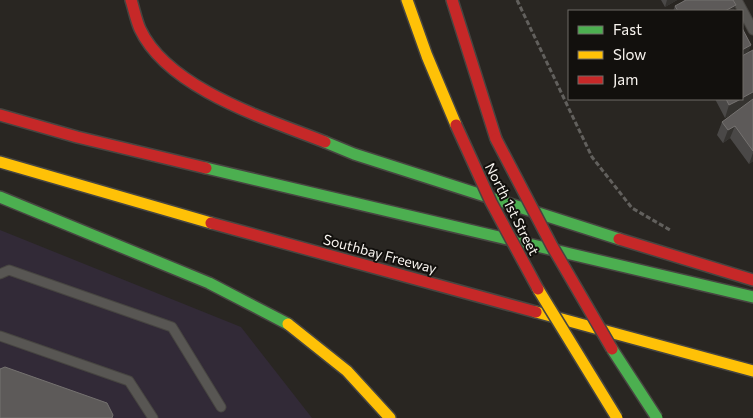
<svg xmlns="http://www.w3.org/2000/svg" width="753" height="418" font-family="Commissioner,sans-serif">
	<rect width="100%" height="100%" fill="#292622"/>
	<path fill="#322a37" d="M0 230 241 327 312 418H0Z"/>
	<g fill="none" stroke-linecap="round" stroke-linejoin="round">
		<defs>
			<path id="lane" d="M737 0 753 30
				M0 274 9 270 172 327 221 407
				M0 336 129 381 153 418"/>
			<path id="fast" d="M325 142 354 154 619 239
				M206 168 753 297
				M0 197 209 283 288 324"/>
			<path id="slow" d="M407 0 427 56 456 125
				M0 162 211 223
				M536 312 753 371
				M288 324 347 371 390 418"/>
			<path id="jam" d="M131 0C134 9 136 20 140 29 168 89 267 119 325 142
				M452 0 496 139
				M0 115 77 137 206 168
				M211 223 536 312
				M619 239 753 280"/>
		</defs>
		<use href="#lane" stroke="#474541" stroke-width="11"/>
		<use href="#fast" stroke="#474541" stroke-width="14"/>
		<use href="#slow" stroke="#474541" stroke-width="14"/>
		<use href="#jam" stroke="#474541" stroke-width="14"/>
		<path stroke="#62605d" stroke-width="3" stroke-dasharray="5 2.5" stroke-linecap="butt" d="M517 0 592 157 632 208 670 230"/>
		<use href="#lane" stroke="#585653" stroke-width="9"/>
		<use href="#fast" stroke="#4caf50" stroke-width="11"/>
		<use href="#slow" stroke="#ffc107" stroke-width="11"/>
		<use href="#jam" stroke="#c62828" stroke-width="11"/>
		<defs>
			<path id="fast-bridge" d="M612 349 657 418"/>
			<path id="slow-bridge" d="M538 289 617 418"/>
			<path id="jam-bridge" d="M456 125 491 202 538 289
				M496 139 552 246 612 349"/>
		</defs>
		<use href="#fast-bridge" stroke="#474541" stroke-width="14" stroke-linecap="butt"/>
		<use href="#slow-bridge" stroke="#474541" stroke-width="14" stroke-linecap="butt"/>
		<use href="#jam-bridge" stroke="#474541" stroke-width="14" stroke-linecap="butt"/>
		<use href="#fast-bridge" stroke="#4caf50" stroke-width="11"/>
		<use href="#slow-bridge" stroke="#ffc107" stroke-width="11"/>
		<use href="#jam-bridge" stroke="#c62828" stroke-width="11"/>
	</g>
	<path fill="#4a4847" d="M661 0H677L665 7Z
		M684 0H733L736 5 733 11H673L675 6 683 2Z
		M742 28 751 45 748 52 753 50V161L749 164 730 138 723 143 717 135 722 122 737 111 725 118 715 99H742Z"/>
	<path fill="#353330" d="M667 0H677L665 7Z
		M736 5 733 11H725Z
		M751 45 746 58 742 60V50Z
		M753 92V102L725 118 729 105Z
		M735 126 730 138 723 143 728 130Z
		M753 153V161L749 164Z"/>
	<path fill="#5d5a59" stroke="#757270" d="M686 0H733L736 5 725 11H678L675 6Z
		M742 28 751 45 742 50Z
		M753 50V92L742 98V56Z
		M726 99H741L729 105Z
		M753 99V151L735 126 728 130 722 122Z
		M5 367 107 403 113 415 112 418H0V369Z"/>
	<g text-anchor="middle" stroke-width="4" stroke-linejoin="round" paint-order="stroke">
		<g font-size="14" fill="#f8f4ef" stroke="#12100d">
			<text transform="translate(512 209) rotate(63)" y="5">North 1st Street</text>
			<text transform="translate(380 254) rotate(15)" y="5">Southbay Freeway</text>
		</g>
	</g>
	<rect x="568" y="10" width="175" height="90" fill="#12100d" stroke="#6e6b67"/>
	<rect x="578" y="26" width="25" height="8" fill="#4caf50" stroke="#6e6b67"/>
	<text x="613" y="35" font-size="15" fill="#f8f4ef">Fast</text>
	<rect x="578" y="51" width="25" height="8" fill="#ffc107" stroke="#6e6b67"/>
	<text x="613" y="60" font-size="15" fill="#f8f4ef">Slow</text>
	<rect x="578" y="76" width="25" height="8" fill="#c62828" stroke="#6e6b67"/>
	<text x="613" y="85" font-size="15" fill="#f8f4ef">Jam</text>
</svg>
